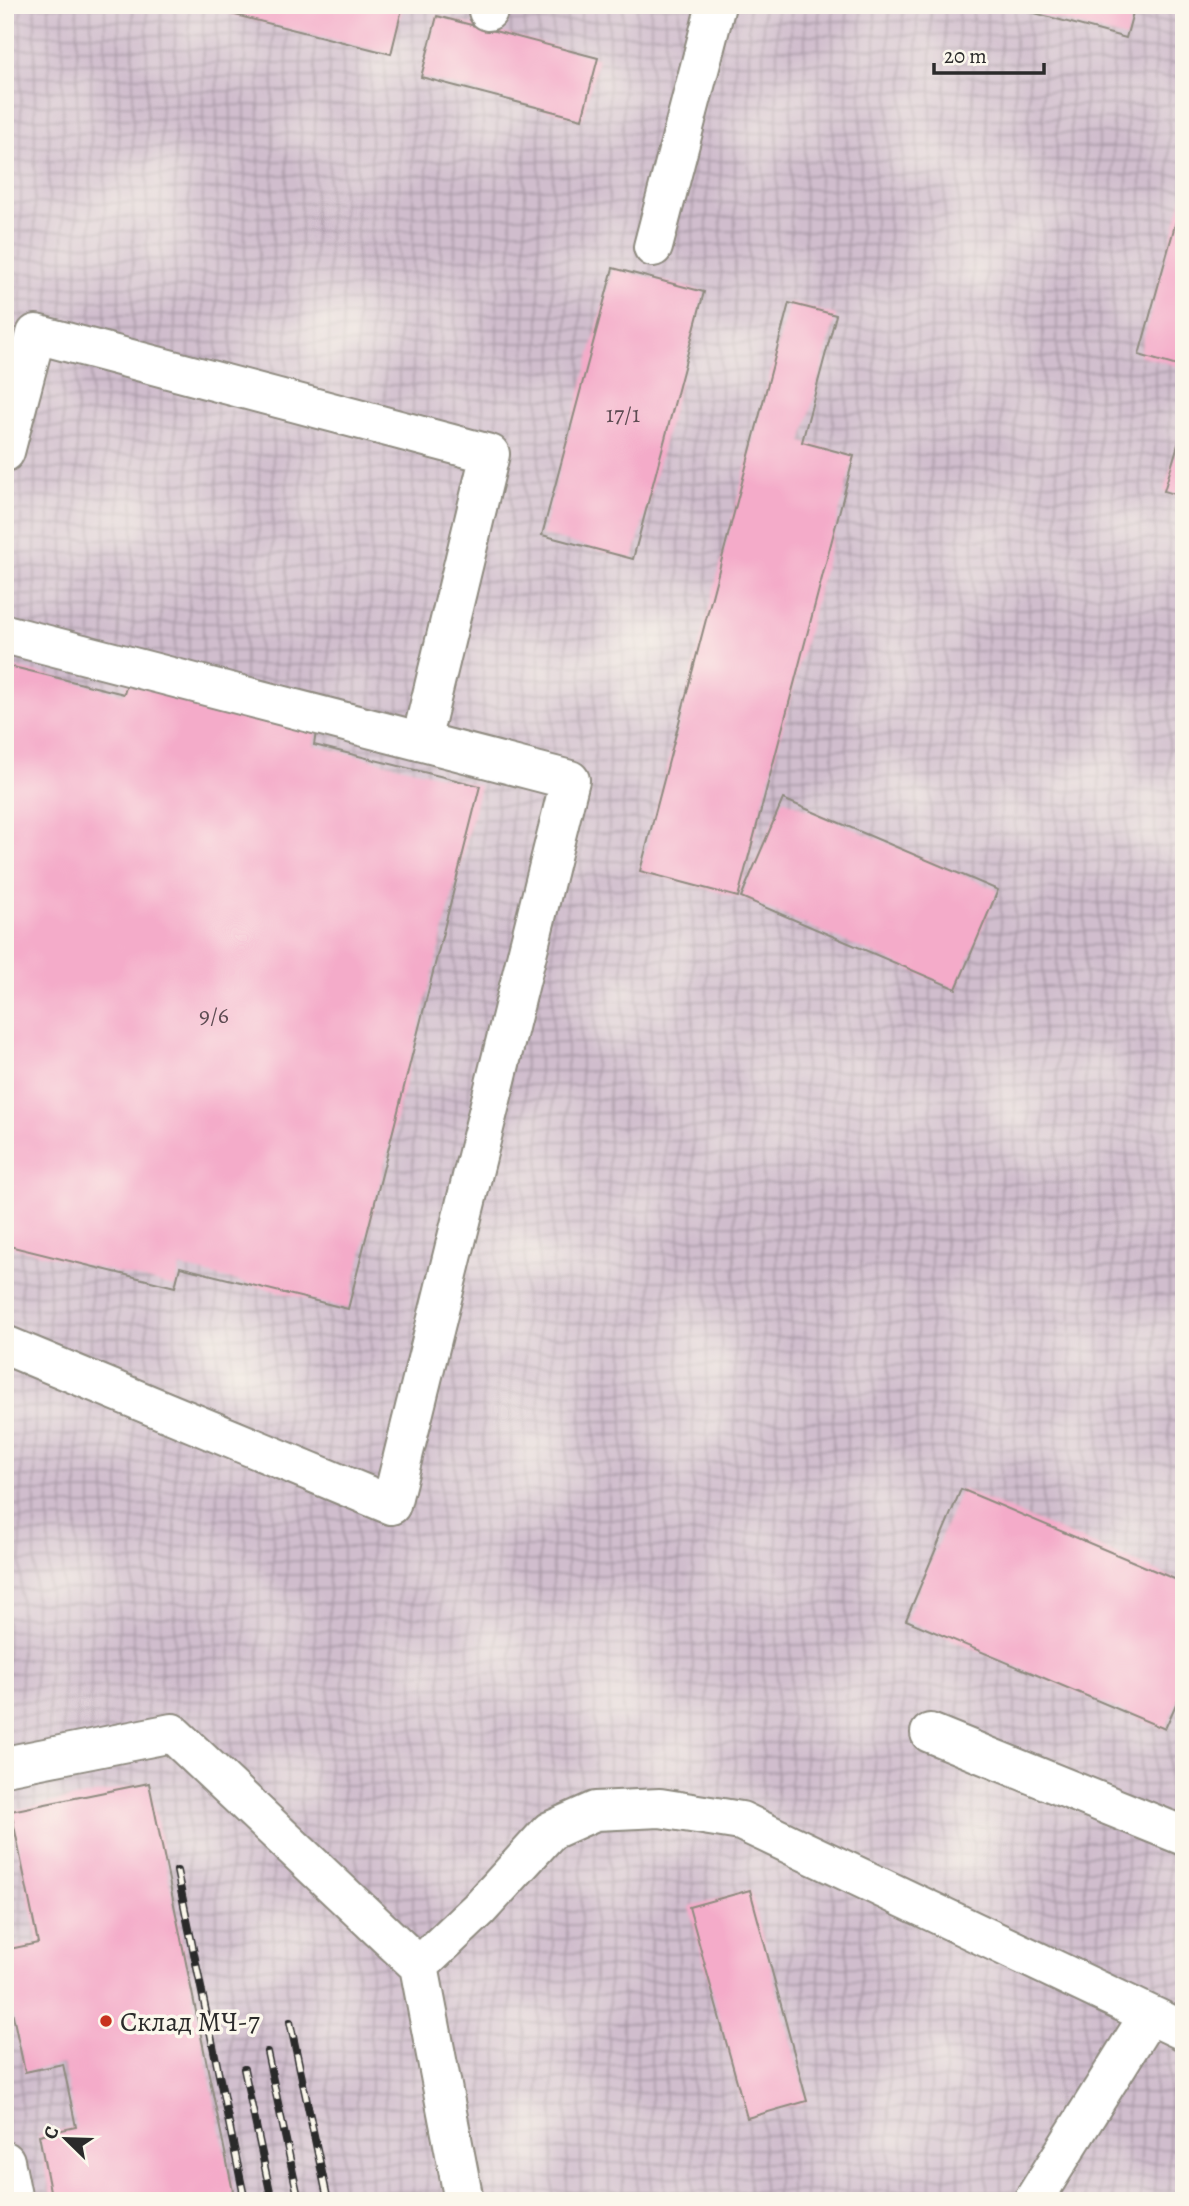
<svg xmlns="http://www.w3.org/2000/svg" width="1189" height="2206" font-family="Alegreya,serif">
	<defs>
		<pattern id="industrial-grid" width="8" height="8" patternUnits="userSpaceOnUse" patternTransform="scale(1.75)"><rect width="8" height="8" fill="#d0bdcd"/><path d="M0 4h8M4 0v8" fill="none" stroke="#a99aa7"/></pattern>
	</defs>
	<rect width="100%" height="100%" fill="#fbf7ec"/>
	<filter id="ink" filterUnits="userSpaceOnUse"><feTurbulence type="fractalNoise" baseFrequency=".0143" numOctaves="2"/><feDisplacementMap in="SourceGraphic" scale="14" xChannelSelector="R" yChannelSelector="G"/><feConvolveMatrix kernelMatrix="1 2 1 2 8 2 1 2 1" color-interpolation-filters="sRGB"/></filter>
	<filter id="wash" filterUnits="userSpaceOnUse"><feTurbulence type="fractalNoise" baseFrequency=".00686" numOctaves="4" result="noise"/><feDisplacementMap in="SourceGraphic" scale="28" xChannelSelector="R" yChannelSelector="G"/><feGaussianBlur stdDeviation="1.57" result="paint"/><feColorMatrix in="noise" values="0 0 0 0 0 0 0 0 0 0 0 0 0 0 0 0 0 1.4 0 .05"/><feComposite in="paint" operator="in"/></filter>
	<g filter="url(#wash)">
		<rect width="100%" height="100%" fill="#f3ebd4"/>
		<path fill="url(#industrial-grid)" d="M5 5H1184V2201H5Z"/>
		<g id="blocks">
			<path fill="#f4abc9" d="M195 5H403L391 54Z
				M1005 5H1135L1126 38Z
				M437 16 598 58 582 119 421 77Z
				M1183 196H1184V368L1139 355Z
				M613 268 704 292 633 559 542 535Z
				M789 303 836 315 802 442 854 456 738 897 640 871Z
				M1183 428H1184V497L1164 491Z
				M5 665 124 694 127 684 316 732 314 745 480 786 348 1309 180 1267 175 1287 5 1245Z
				M783 799 998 890 956 989 741 897Z
				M961 1489 1184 1583V1686L1165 1729 906 1620Z
				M149 1783 235 2201H52L39 2135 76 2127 63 2064 25 2072 5 1978V1950L38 1943 11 1811Z
				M750 1890 807 2101 747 2118 689 1907Z"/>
		</g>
	</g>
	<g filter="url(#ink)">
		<use href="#blocks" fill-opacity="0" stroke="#8f8b80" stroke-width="2"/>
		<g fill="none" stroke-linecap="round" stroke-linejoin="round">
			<defs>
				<path id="minor" d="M488 11 489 5
					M653 247 716 5
					M5 452 36 334 490 454 421 741
					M5 634 570 780 391 1505 5 1345
					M930 1733 1184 1836
					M5 1766 172 1733 419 1966
					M5 2161 13 2201
					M464 2201 419 1966 479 1909 550 1831 595 1811 660 1808 741 1821 1184 2031
					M1033 2201 1149 2015"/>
			</defs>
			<use href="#minor" stroke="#8f8b80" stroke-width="42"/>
			<use href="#minor" stroke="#fff" stroke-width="38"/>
			<defs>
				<path id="rail" d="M177 1871 245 2201
					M290 2022 328 2201
					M267 2052 299 2201
					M244 2069 272 2201"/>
			</defs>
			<use href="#rail" stroke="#2b2b2b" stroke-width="8"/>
			<use href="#rail" stroke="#fbf7ec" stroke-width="5" stroke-dasharray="16" stroke-linecap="butt"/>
		</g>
	</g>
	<circle fill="#c8321e" stroke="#fbf7ec" stroke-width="2.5" cx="106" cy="2021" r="7"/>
	<g text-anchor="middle" stroke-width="7" stroke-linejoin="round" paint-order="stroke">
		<g font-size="24" fill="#5d4b52">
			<text x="623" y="422">17/1</text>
			<text x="214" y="1023">9/6</text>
		</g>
		<g font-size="28" fill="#2b2b2b" stroke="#fbf7ec" text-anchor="start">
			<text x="120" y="2031">Склад МЧ-7</text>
		</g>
	</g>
	<rect width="1189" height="2206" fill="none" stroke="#fbf7ec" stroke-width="28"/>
	<g transform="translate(66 2139) rotate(293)" stroke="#fbf7ec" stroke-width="5" paint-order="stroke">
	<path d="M0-5L12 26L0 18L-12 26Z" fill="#2b2b2b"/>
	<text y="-10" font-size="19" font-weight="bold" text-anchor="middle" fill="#2b2b2b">С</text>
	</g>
	<path d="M934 63v10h110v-10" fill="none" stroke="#2b2b2b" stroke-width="3.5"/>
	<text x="944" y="63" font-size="21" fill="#2b2b2b" stroke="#fbf7ec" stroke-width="5" paint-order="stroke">20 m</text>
</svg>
